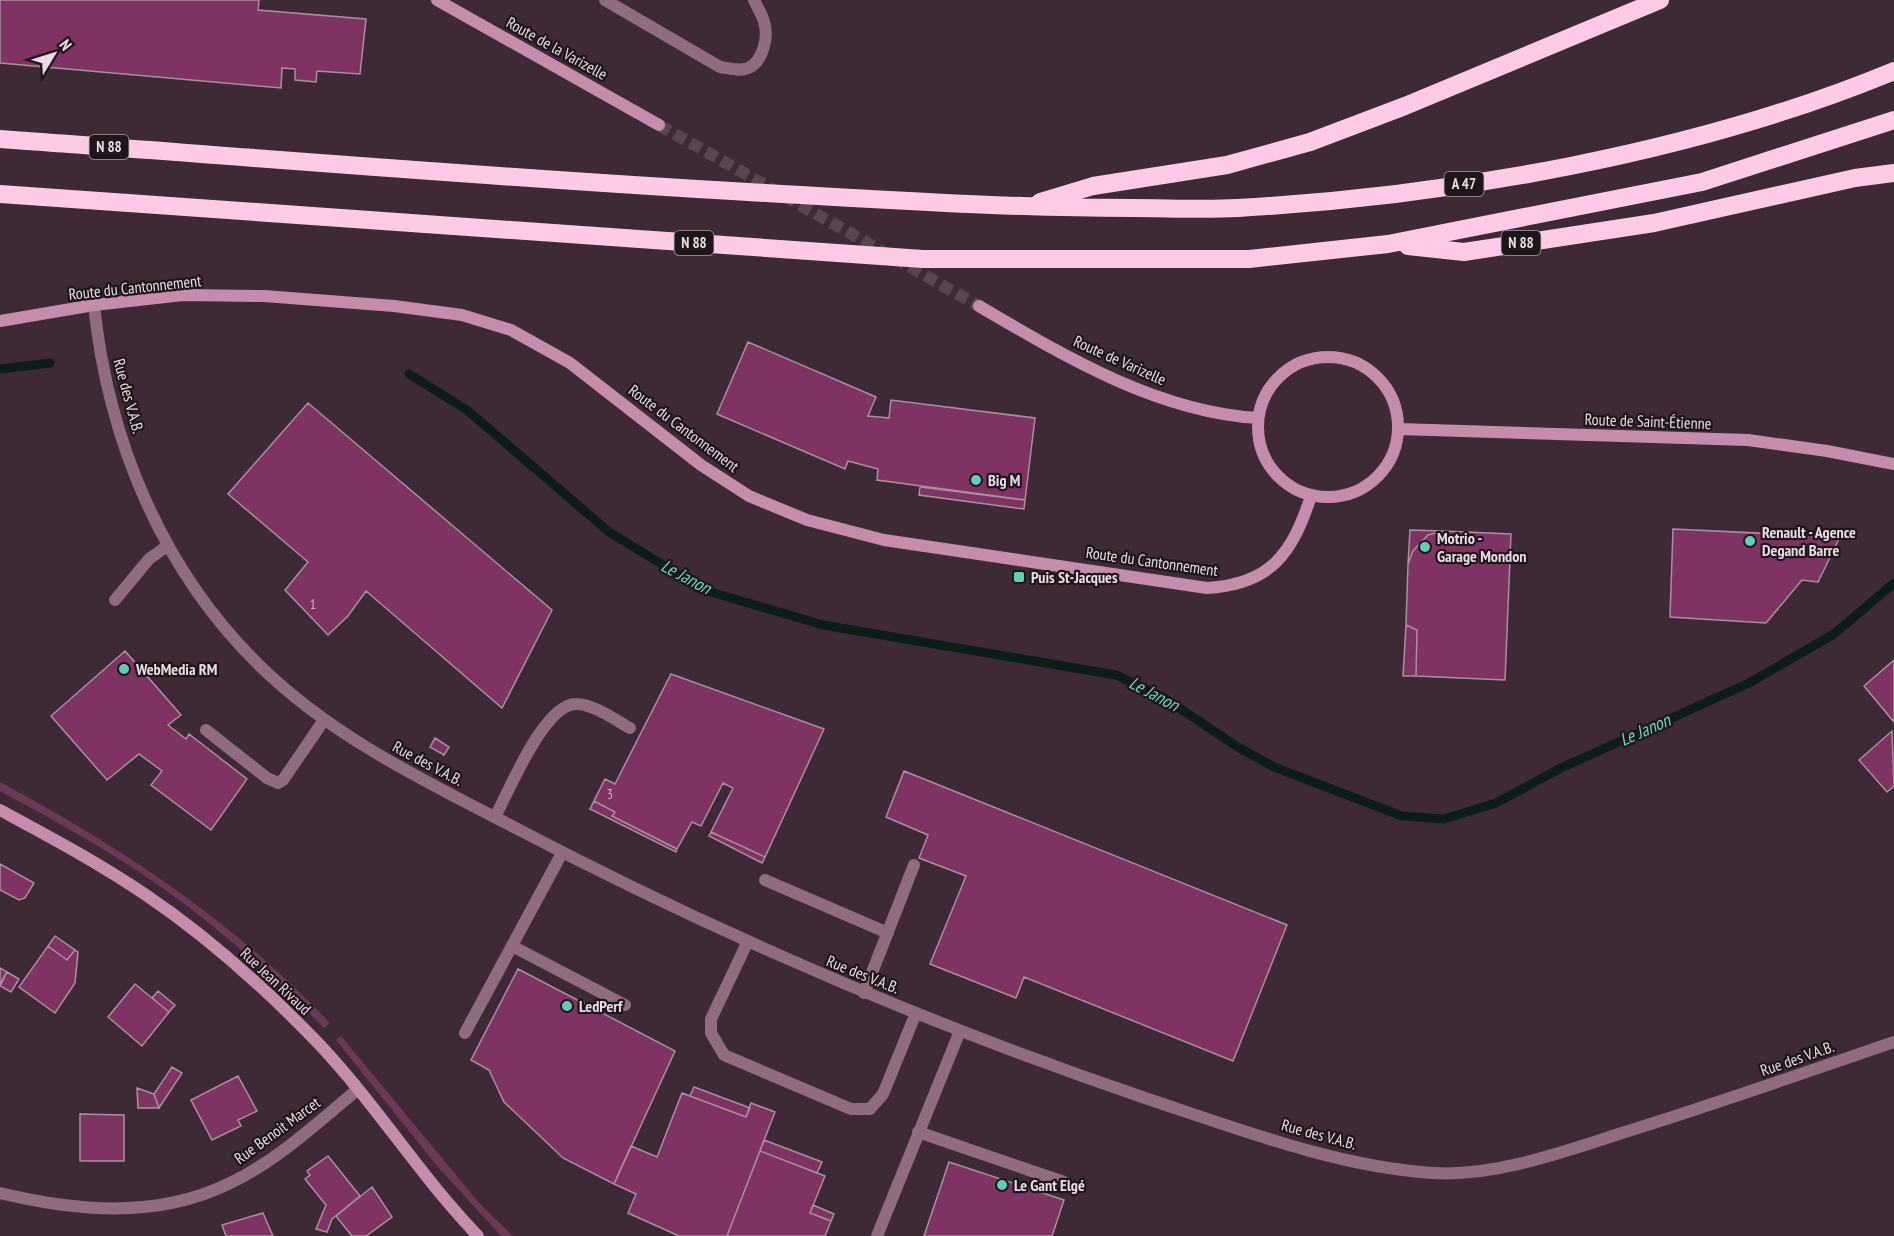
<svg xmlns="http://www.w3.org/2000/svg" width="1894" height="1236" font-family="'PT Sans Narrow',sans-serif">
	<rect width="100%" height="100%" fill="#3e2a36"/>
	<path fill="#6b3957" d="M0 782C124 849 232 920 330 1023L324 1028C273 976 220 929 161 887 110 851 55 821 0 791Z
		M341 1036 480 1204 513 1236H501L437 1166 336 1040Z"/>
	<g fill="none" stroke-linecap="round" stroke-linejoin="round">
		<path stroke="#0c1d19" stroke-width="9" d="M0 369 50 363
			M409 374 467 410 609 532 704 590 823 625 1116 675 1163 697 1236 746 1274 767 1402 816 1444 819 1496 803 1559 769 1749 683 1834 634 1894 583"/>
	</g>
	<path fill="#7f3363" stroke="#a9909e" stroke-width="1.5" d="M0 0H259L258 10 366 19 360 74 317 71 316 82 295 80V69L282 68 281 88 0 63Z
		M748 342 876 397 868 416 889 418 891 400 1035 418 1025 500 877 480 878 469 848 461 845 469 717 414Z
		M308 403 552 610 502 708 366 591 348 616 328 635 285 590 308 562 228 494Z
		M920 487 1025 500 1024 509 919 495Z
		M1673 529 1840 537 1818 582 1802 580 1766 623 1670 617Z
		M1410 530 1443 531 1428 535 1413 551 1408 564Z
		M1443 531 1511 534 1505 680 1416 676 1417 630 1406 625 1408 564 1413 551 1428 535Z
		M1406 625 1417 630 1416 676H1403Z
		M125 651 181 715 168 725 186 739 189 734 247 779 211 830 151 785 162 771 139 754 107 780 51 716Z
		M1894 660V722L1864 686Z
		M671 674 824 729 765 857 711 832 733 788 723 783 701 826 692 822 677 849 612 816 615 812 594 801 605 779 615 784Z
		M1892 731 1894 786 1887 792 1859 760Z
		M435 738 449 747 444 755 430 747Z
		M904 771 1287 925 1233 1061 1024 977 1016 998 930 964 966 876 919 858 928 835 886 817Z
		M594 801 615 812 612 816 677 849 676 852 590 809Z
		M711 832 765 857 762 863 709 836Z
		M0 864 34 883 25 898 19 900 0 890Z
		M55 936 75 950 67 960 48 946Z
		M48 946 67 960 75 950 78 952 75 983 55 1013 19 987Z
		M0 968 7 972 0 984Z
		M518 969 675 1051 614 1184 563 1158 504 1102 489 1070 471 1060Z
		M7 972 19 979 11 992 0 986Z
		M135 984 169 1012 142 1046 108 1017Z
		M158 991 175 1005 169 1012 152 998Z
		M172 1067 182 1073 159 1108 154 1094Z
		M238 1076 257 1111 238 1120 241 1126 212 1140 191 1100Z
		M694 1087 750 1108 746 1117 690 1096Z
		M137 1088 154 1094 159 1108H138Z
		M682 1093 746 1117 751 1103 775 1112 727 1236H679L628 1213 636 1194 614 1184 631 1146 657 1157Z
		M80 1114 124 1115V1161H80Z
		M764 1140 822 1162 817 1173 760 1151Z
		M760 1151 825 1176 810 1213 831 1221 825 1236H727Z
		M328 1156 360 1196 332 1219 327 1232 316 1229 326 1205 305 1179 310 1175 307 1171Z
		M949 1162 1064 1200 1052 1236H924Z
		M372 1187 392 1217 366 1236H352L336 1216Z
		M813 1205 834 1214 831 1221 810 1213Z
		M263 1213 273 1236H226L222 1225Z"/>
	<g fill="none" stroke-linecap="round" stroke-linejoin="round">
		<path stroke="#584550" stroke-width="12" stroke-dasharray="12 6" stroke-linecap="butt" d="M659 125 979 306"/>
		<path stroke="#906c80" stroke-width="12" d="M605 0 720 67C729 68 739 72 748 68 763 62 769 36 764 22 762 14 757 7 754 0
			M115 600 149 559 167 546
			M206 730 267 778 278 783 283 780 324 720
			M495 817C509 791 544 704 576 704 594 704 615 720 630 728
			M765 880 888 933
			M748 941 711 1019V1033L724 1055 851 1109H870L883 1094 916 1013
			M512 946 625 1005
			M864 993 914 865
			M465 1033 562 853
			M918 1132 1064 1182
			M877 1236 960 1031"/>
		<path stroke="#906c80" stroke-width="12" d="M94 305C108 440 162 570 259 665 330 735 419 778 506 823 713 932 927 1024 1148 1099 1238 1129 1338 1167 1433 1173 1495 1177 1566 1151 1625 1132 1715 1104 1804 1073 1894 1042
			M0 1193C76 1211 156 1219 228 1184 276 1162 317 1123 357 1090"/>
		<path stroke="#c58cad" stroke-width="12" d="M437 0 659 125
			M979 306C1064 356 1157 412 1258 418
			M0 321 94 305 183 295 264 296 394 306 462 315 511 330 570 363 701 465 749 496 807 520 884 540 1207 588C1271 584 1292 554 1311 496
			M1258 427a70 70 0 1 1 140 0a70 70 0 1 1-140 0Z
			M1399 429 1748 440 1827 451 1894 464
			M0 810C50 837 99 863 146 895 208 937 266 989 318 1043 376 1104 420 1176 478 1236"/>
		<path stroke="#ffc9e7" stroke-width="18" d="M0 139C249 157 498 178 748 192 876 199 1004 208 1132 208 1167 208 1203 210 1238 208 1451 196 1696 153 1894 71
			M0 194 923 259H1249L1388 244 1702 182 1894 120
			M1040 202 1093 186 1227 165 1310 142 1405 106 1660 0
			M1408 246 1464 252 1654 223 1855 178 1894 173"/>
	</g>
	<g fill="#5eceb7" stroke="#1f161b" stroke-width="2">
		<circle cx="976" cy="480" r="6"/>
		<circle cx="1750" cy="541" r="6"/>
		<circle cx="1425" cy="547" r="6"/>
		<rect x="1013" y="571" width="12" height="12" rx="3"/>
		<circle cx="124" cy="669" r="6"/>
		<circle cx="567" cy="1006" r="6"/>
		<circle cx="1002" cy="1185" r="6"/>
	</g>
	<g text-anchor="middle" stroke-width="4.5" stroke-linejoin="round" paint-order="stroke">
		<g font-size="14" fill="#ceb1c3">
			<text x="313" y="609">1</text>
			<text x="610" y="799">3</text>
		</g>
		<g fill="#1f161b" stroke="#aca0a7" stroke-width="1.5">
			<rect x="89.5" y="135" width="39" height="24" rx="4.5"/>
			<rect x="1444.5" y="172" width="39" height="24" rx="4.5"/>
			<rect x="674.5" y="231" width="39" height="24" rx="4.5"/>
			<rect x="1501.5" y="231" width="39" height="24" rx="4.5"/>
		</g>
		<g font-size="15" font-weight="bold" fill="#e9dbe3">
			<text x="109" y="152">N 88</text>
			<text x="1464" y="189">A 47</text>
			<text x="694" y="248">N 88</text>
			<text x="1521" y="248">N 88</text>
		</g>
		<g font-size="16" fill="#e9dbe3" stroke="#1f161b">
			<text transform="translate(557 48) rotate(29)" y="6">Route de la Varizelle</text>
			<text transform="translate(135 287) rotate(-6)" y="6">Route du Cantonnement</text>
			<text transform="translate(1120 360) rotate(24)" y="6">Route de Varizelle</text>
			<text transform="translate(129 396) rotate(75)" y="6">Rue des V.A.B.</text>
			<text transform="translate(1648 421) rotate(2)" y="6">Route de Saint-Étienne</text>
			<text transform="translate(684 428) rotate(37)" y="6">Route du Cantonnement</text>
			<text transform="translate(1152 561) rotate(8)" y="6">Route du Cantonnement</text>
			<text transform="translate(428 763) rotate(28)" y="6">Rue des V.A.B.</text>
			<text transform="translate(863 974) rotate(22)" y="6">Rue des V.A.B.</text>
			<text transform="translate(276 981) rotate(43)" y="6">Rue Jean Rivaud</text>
			<text transform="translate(1797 1058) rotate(-19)" y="6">Rue des V.A.B.</text>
			<text transform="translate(277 1130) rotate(-36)" y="6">Rue Benoit Marcet</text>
			<text transform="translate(1319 1134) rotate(15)" y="6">Rue des V.A.B.</text>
		</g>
		<g font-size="16" font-weight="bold" fill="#e9dbe3" stroke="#1f161b" text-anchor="start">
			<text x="988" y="486">Big M</text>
			<text x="1762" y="538">Renault - Agence<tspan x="1762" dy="18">Degand Barre</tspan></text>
			<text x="1437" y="544">Motrio -<tspan x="1437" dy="18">Garage Mondon</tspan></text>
			<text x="1031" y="583">Puis St-Jacques</text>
			<text x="136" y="675">WebMedia RM</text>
			<text x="579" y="1012">LedPerf</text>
			<text x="1014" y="1191">Le Gant Elgé</text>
		</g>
		<g font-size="18" font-style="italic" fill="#5adcc3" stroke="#1f161b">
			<text transform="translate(686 577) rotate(28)" y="6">Le Janon</text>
			<text transform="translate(1154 694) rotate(28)" y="6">Le Janon</text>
			<text transform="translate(1645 730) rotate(-24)" y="6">Le Janon</text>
		</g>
	</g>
	<g transform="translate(54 54) rotate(52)" stroke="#1f161b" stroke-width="4.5" paint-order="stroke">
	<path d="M0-4.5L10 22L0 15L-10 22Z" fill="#e9dbe3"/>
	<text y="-9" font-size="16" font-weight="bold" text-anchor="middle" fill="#e9dbe3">N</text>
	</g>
</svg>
